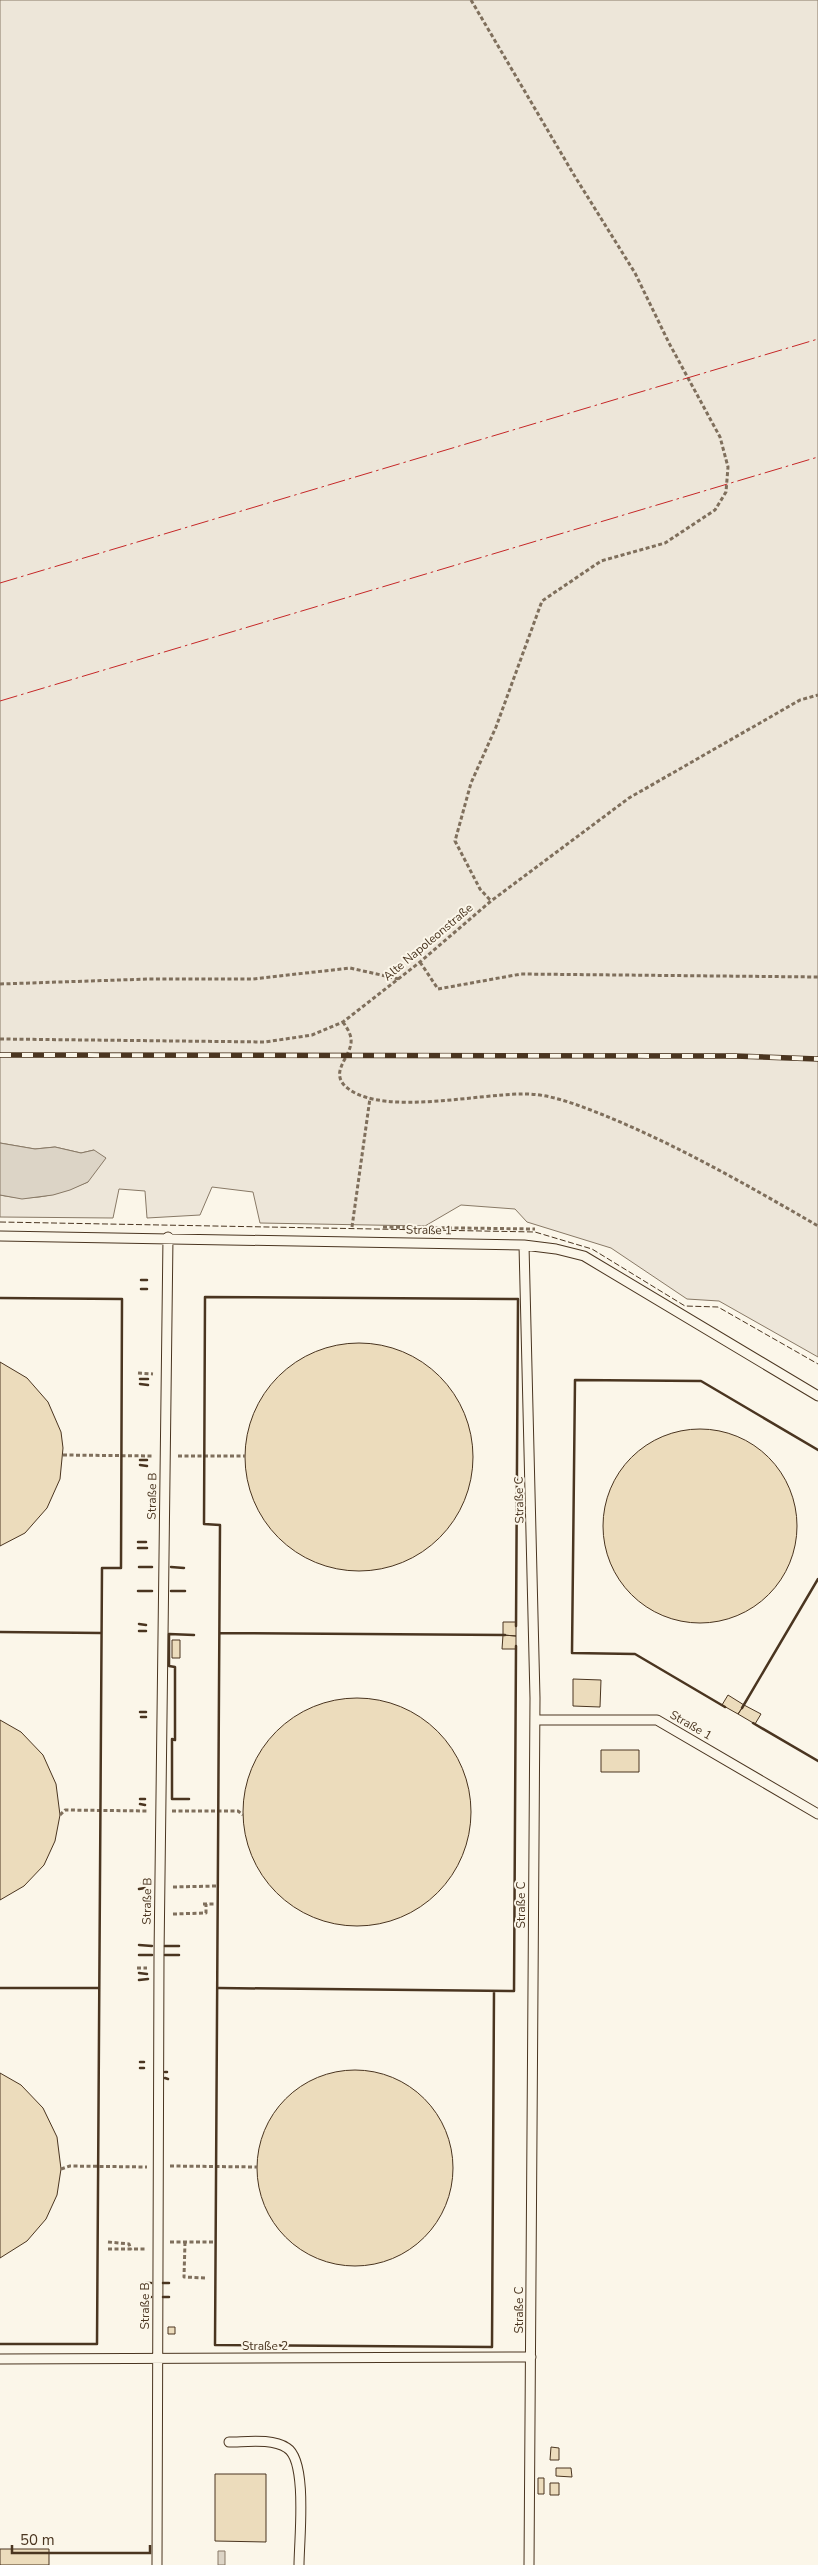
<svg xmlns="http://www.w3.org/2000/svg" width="818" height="2565" font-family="'Nunito Sans',sans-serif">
	<rect width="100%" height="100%" fill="#fbf6e9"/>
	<path fill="#ede6d9" stroke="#887966" d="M0 0H818V1357L719 1301 687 1299 611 1248 527 1222 515 1209 461 1205 425 1226 260 1223 253 1192 212 1187 200 1215 147 1218 145 1191 119 1189 113 1218 0 1217V1195C35 1202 56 1195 88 1182L94 1150 81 1153 55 1147 35 1149 0 1143Z"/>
	<path fill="#dcd4c6" stroke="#887966" d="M0 1143 35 1149 55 1147 81 1153 94 1150 106 1158 88 1182 70 1190 53 1195 22 1199 0 1195Z
		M218 2551H225V2565H218Z"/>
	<path fill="#ecdcbc" stroke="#4a3520" d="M245 1457a114 114 0 1 1 228 0a114 114 0 1 1-228 0Z
		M0 1362 27 1378 48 1402 61 1432 63 1448 60 1479 47 1508 25 1533 0 1546Z
		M603 1526a97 97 0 1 1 194 0a97 97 0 1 1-194 0Z
		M503 1622H516V1636L503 1635Z
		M503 1635 516 1636V1649H502Z
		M172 1640H180V1658H172Z
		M573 1679 601 1680 600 1707 573 1706Z
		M728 1695 744 1705 738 1714 722 1705Z
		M243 1812a114 114 0 1 1 228 0a114 114 0 1 1-228 0Z
		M744 1705 761 1714 755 1724 738 1714Z
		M0 1720 21 1732 43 1755 56 1784 60 1815 55 1841 44 1865 24 1886 0 1900Z
		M601 1750H639V1772H601Z
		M257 2168a98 98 0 1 1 196 0a98 98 0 1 1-196 0Z
		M0 2073 21 2085 43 2108 57 2137 61 2169 57 2195 46 2219 27 2241 0 2258Z
		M168 2327H175V2334H168Z
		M551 2447 559 2448V2460H550Z
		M556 2468H571L572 2477 556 2476Z
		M215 2474H266V2542L215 2541Z
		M538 2478H544V2494H538Z
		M550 2483H559V2495H550Z
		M0 2549H49V2565H0Z"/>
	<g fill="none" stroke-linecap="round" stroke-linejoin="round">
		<defs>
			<path id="service" d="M0 1236 524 1245 556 1249 584 1256 818 1396
				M524 1245 535 1698 529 2565
				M535 1720H657L818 1814
				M0 2359 531 2357
				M229 2442C246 2442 272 2438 287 2448 308 2461 299 2541 299 2565
				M157 2565 159 1956 168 1237"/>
		</defs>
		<use href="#service" stroke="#4a3520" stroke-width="11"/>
		<path stroke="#7f6f5c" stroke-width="3" stroke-dasharray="4 2.5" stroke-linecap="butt" d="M471 0 574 175 635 273 669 343 720 437 728 467 726 492 715 510 665 543 601 561 542 601 496 727 471 783 455 841 480 889 491 901
			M420 962 438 989 521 974 818 977
			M0 984 149 979H253L350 968 399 979
			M343 1022C347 1028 352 1035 351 1043 349 1060 327 1074 350 1090 387 1115 478 1094 522 1094 550 1093 580 1106 606 1116 679 1146 749 1186 818 1226
			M0 1039 265 1042 312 1035 343 1022 420 962 491 901 629 798 800 700 818 695
			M352 1227 370 1098
			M383 1227 535 1229
			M138 1373 153 1374
			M63 1455 154 1456
			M178 1456H245
			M172 1811H238L243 1815
			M60 1815 65 1810 148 1811
			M173 1887 217 1886
			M203 1904H216
			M173 1914 206 1913V1904
			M137 1968H147
			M170 2166 257 2167
			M61 2169 70 2166 147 2167
			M108 2242 129 2244 131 2250
			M170 2242H214
			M185 2242 184 2277 207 2278
			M108 2249H145"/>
		<use href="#service" stroke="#fbf6e9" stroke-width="9"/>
		<defs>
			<path id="rail" d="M0 1055 735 1056 818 1059"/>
		</defs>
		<use href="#rail" stroke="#4a3520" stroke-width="5.5"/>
		<use href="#rail" stroke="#fbf6e9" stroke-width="4" stroke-dasharray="11" stroke-linecap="butt"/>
		<path stroke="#4a3520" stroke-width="1" stroke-dasharray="6 2.5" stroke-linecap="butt" d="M0 1222 535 1232 592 1249 685 1306 718 1307 818 1364"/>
		<path stroke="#4a3520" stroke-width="2.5" d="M141 1280H147
			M141 1289H147
			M0 1298 122 1299 121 1568H102L97 2344H0
			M140 1379H148
			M140 1384 148 1385
			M140 1460H147
			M140 1465 147 1466
			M138 1542H146
			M138 1548H147
			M139 1567H152
			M171 1567 184 1568
			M138 1591H152
			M171 1591H185
			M139 1624 146 1625
			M139 1631H146
			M0 1632 101 1633
			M220 1633 505 1635
			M725 1707 635 1654 572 1653 575 1380 701 1381 818 1450
			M742 1708 818 1579
			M140 1712H146
			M141 1717H146
			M753 1723 818 1761
			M140 1799H145
			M189 1799H172V1739L175 1740V1667L169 1666V1634L194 1635
			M140 1804 145 1805
			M142 1883H145
			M139 1889 145 1888
			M139 1945 152 1946
			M165 1946H179
			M139 1955H152
			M165 1955H179
			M139 1973 147 1974
			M139 1980 148 1979
			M0 1988H99
			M219 1988 514 1991 516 1646
			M494 1991 492 2347 215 2345 220 1525 204 1524 205 1297 518 1299 516 1626
			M140 2062H144
			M140 2068H144
			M165 2072H167
			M165 2078 168 2079
			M146 2283H151
			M163 2283H169
			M146 2297H151
			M163 2297H169"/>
		<path stroke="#c62828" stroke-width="1" stroke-dasharray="18 4 2.5 4" stroke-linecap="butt" d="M0 583 818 339
			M0 701 818 457"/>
	</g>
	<g text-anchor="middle" stroke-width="4" stroke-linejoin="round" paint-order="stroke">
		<g font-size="12" fill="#4a3520" stroke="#fbf6e9">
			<text transform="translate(428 942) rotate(-40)" y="4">Alte Napoleonstraße</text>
			<text transform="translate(429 1230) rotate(1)" y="4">Straße 1</text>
			<text transform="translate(152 1496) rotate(-89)" y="4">Straße B</text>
			<text transform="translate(519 1500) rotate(-91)" y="4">Straße C</text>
			<text transform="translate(691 1725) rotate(30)" y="4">Straße 1</text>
			<text transform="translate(147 1901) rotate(-89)" y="4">Straße B</text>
			<text transform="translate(521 1905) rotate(-90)" y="4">Straße C</text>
			<text transform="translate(145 2306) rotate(-90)" y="4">Straße B</text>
			<text transform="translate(519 2310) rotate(-90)" y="4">Straße C</text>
			<text x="265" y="2350">Straße 2</text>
		</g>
	</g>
	<path d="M12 2545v8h138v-8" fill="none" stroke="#4a3520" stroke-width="2.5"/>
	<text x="20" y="2545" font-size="15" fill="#4a3520" stroke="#fbf6e9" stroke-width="4" paint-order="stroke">50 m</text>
</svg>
